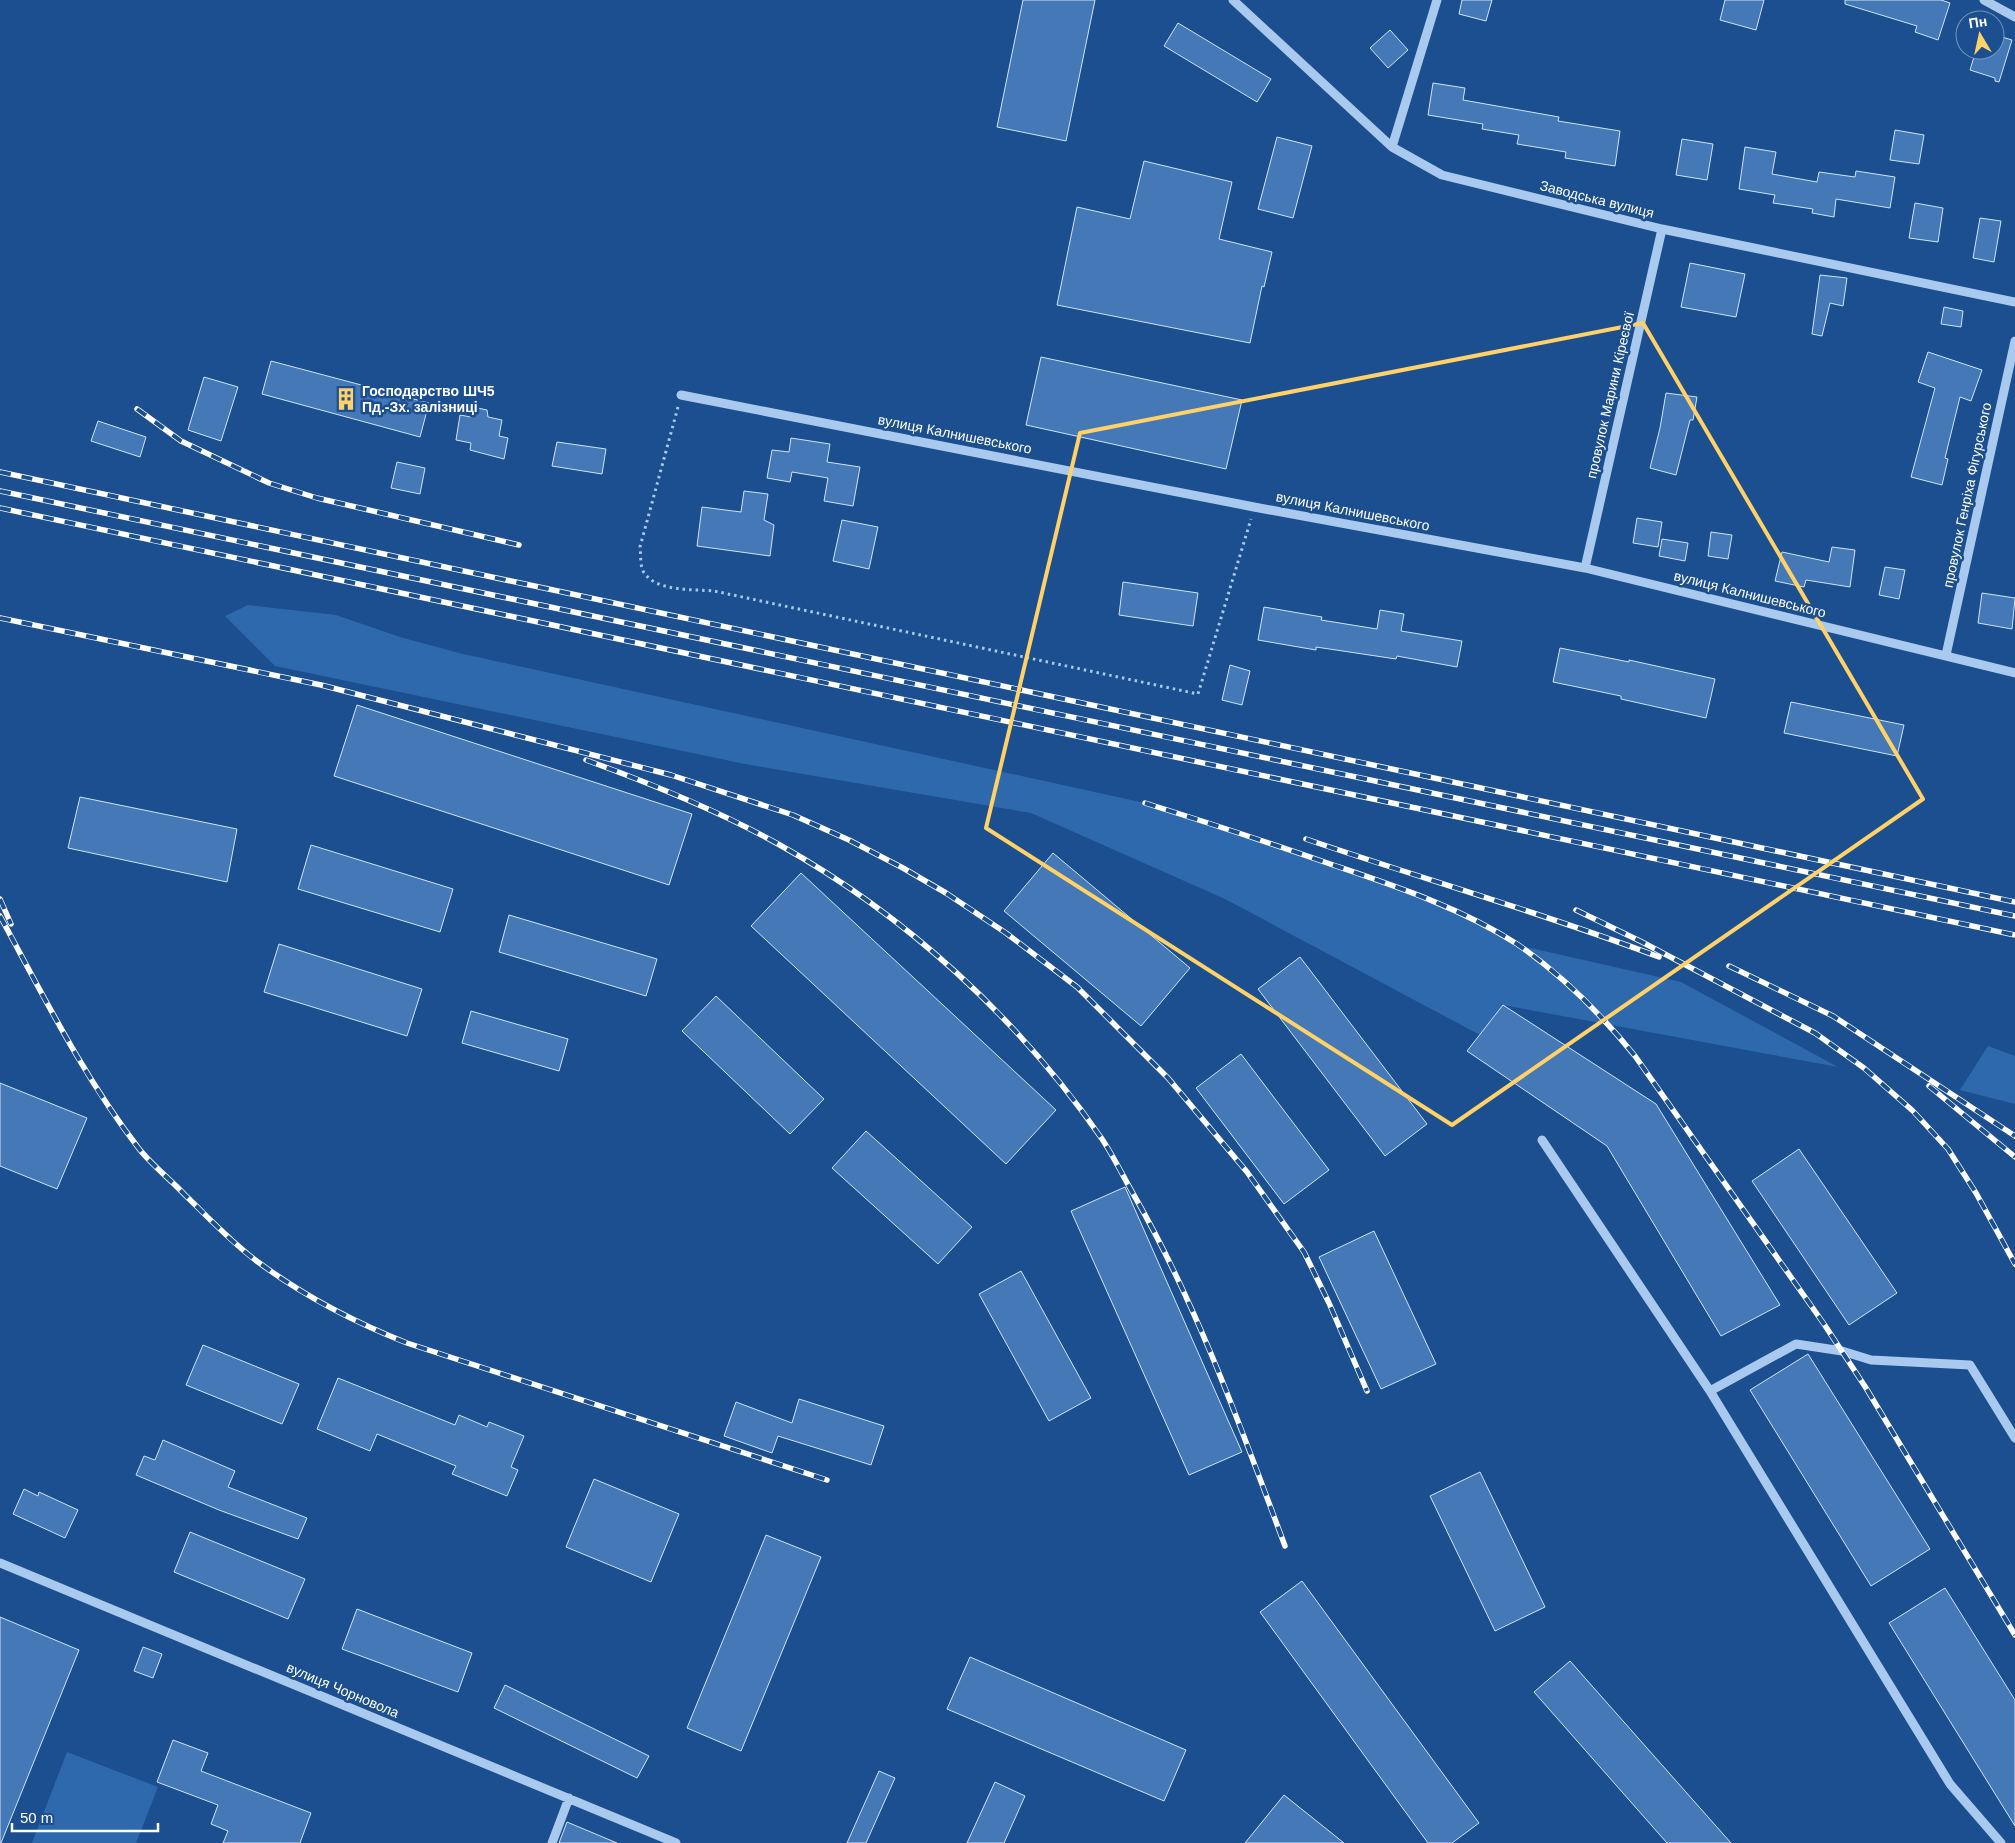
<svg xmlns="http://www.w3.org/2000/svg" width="2015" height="1843" font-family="Helvetica,sans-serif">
	<rect width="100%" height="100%" fill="#1b4f8f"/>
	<path fill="#2e69ad" d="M248 605 336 615 400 637 459 653 1145 803 1226 828 1440 902 1517 945 1681 982 1838 1067 1503 1005 1480 1035 1225 899 1031 813 745 764 275 666 225 616Z
		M1988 1046 2015 1056V1104L1960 1090Z
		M67 1752 158 1787 136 1843H32Z"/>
	<path fill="#4478b7" stroke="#cfe3fa" d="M1023 0H1095L1066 141 997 127Z
		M1462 0H1492L1486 21 1459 14Z
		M1725 0H1764L1756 30 1720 20Z
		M1845 0H1941L1950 3 1938 40 1915 32 1917 26 1845 4Z
		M1178 23 1271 79 1257 102 1164 46Z
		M1390 30 1408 50 1388 68 1370 48Z
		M1995 35 2012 40 1999 82 1995 81V78L1970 70 1976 50H1995Z
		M1433 83 1465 88 1463 100 1559 117 1558 121 1620 131 1615 166 1565 158 1566 152 1517 144 1519 135 1482 129 1483 124 1428 115Z
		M1895 130 1924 135 1919 164 1890 160Z
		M1277 137 1312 146 1293 218 1258 209Z
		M1682 139 1713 144 1707 180 1676 175Z
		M1745 147 1776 152 1772 174 1817 182 1819 172 1855 177 1856 171 1895 177 1890 208 1836 199 1834 217 1812 213 1813 209 1773 203 1775 195 1739 189Z
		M1144 161 1232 182 1219 239 1272 252 1264 287 1262 286 1250 343 1057 305 1077 207 1130 219Z
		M1915 203 1943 208 1938 242 1909 238Z
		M1980 218 2001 221 1994 262 1973 258Z
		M1690 263 1745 274 1736 317 1681 307Z
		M1820 275 1847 278 1843 306 1830 303 1822 336 1812 334Z
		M1944 307 1963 311 1961 327 1941 324Z
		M1928 352 1982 370 1971 401 1960 397 1945 458 1948 459 1942 485 1911 477 1935 388 1918 382Z
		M1041 357 1242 400 1226 469 1026 425Z
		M271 361 429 403 420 437 262 394Z
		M204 377 238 387 221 441 188 430Z
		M1666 393 1697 397 1693 420H1690L1676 475 1650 468 1660 428Z
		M473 407 487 410 488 417 502 420 499 436 508 438 504 459 470 450 471 443 456 440 460 415 471 417Z
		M98 421 146 437 140 457 91 441Z
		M791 438 830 444 827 462 860 467 853 506 824 501 828 478 792 472 790 482 767 478 772 450 789 452Z
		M557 442 606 449 602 474 552 466Z
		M397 462 425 468 420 494 391 488Z
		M744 491 768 494 764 520 774 525 770 556 697 546 702 507 741 512Z
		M1637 518 1662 522 1658 547 1633 543Z
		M842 520 878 527 869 569 833 561Z
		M1711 532 1732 535 1728 559 1708 556Z
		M1662 539 1688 543 1685 561 1659 556Z
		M1832 547 1855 550 1850 587 1806 580 1804 587 1775 581 1782 552 1829 562Z
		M1885 567 1905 570 1899 599 1879 595Z
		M1123 582 1198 593 1193 626 1119 615Z
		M1982 593 2015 598 2012 629 1978 623Z
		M1264 607 1322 617 1321 620 1377 629 1380 610 1404 614 1401 631 1462 641 1457 667 1397 656 1396 659 1316 647V650L1258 640Z
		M1560 648 1629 662V660L1715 679 1706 718 1621 699V696L1553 682Z
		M1230 665 1250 671 1242 705 1222 700Z
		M1791 702 1904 725 1897 756 1784 733Z
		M357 705 692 814 669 885 334 776Z
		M80 797 237 829 227 882 68 848Z
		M311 845 453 889 440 932 298 889Z
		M1053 853 1190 968 1141 1026 1004 911Z
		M801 873 1056 1110 1006 1164 751 926Z
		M509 915 657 959 646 996 499 952Z
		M279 944 422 989 407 1036 264 992Z
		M1300 957 1427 1124 1385 1156 1258 989Z
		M716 996 824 1099 790 1134 682 1031Z
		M1503 1005 1656 1104 1780 1305 1721 1336 1607 1146 1467 1051Z
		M471 1011 568 1039 559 1071 462 1043Z
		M1241 1054 1329 1170 1284 1204 1196 1088Z
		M0 1083 87 1118 57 1189 0 1166Z
		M866 1131 972 1227 938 1264 832 1168Z
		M1799 1149 1897 1293 1849 1325 1752 1181Z
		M1125 1187 1242 1452 1189 1475 1071 1211Z
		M1374 1231 1436 1364 1381 1389 1319 1257Z
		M1021 1271 1091 1398 1049 1421 979 1294Z
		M203 1345 299 1384 282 1424 186 1385Z
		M1808 1354 1930 1549 1871 1586 1750 1390Z
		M338 1378 455 1425 459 1415 487 1427 489 1422 524 1436 511 1467 518 1470 507 1496 452 1474 456 1466 377 1434 370 1451 317 1429Z
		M799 1399 884 1426 871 1465 778 1436 772 1453 724 1436 736 1402 792 1423Z
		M163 1440 235 1471 228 1487 307 1518 298 1539 219 1510 136 1475 144 1456 155 1460Z
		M1480 1472 1545 1607 1495 1631 1430 1496Z
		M594 1479 679 1514 651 1582 566 1547Z
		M24 1489 38 1496 39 1492 78 1510 65 1538 13 1514Z
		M190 1532 305 1579 288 1619 174 1572Z
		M766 1535 821 1557 741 1751 687 1728Z
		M1302 1581 1479 1823 1452 1843H1428L1260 1612Z
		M1945 1588 2015 1700V1826L1889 1623Z
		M357 1609 472 1653 458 1692 342 1649Z
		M0 1617 79 1650 1 1843H0Z
		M143 1647 162 1654 153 1678 134 1671Z
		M970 1657 1186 1750 1164 1801 947 1709Z
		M1570 1661 1731 1843H1667L1534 1692Z
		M505 1685 649 1756 637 1778 494 1708Z
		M173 1740 208 1753 201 1771 311 1813 300 1843H223L228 1831 211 1824 218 1805 157 1782Z
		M879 1771 895 1778 866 1843H847Z
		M995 1782 1025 1796 1004 1843H967Z
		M1284 1795 1344 1843H1245Z
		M567 1822 617 1843H559Z"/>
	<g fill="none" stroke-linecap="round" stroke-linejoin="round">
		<path stroke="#a9c9ee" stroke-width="3" stroke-dasharray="2.5 4" stroke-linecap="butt" d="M678 407 640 547C641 554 640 565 643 571 655 592 692 589 714 591L1198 694 1251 519"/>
		<path stroke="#a9c9ee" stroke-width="9" d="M1233 0 1392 147 1442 175 1662 229 2015 302
			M1984 0 2015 17
			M1392 147 1437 0
			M681 395 1254 507 1585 568 2015 673
			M1585 568 1662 229
			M1946 655 2015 341
			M1542 1140 1710 1391 1950 1784 2001 1843
			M1710 1391 1796 1344 1842 1351 1871 1360 1970 1365 2015 1438
			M0 1563 676 1843
			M552 1843 569 1798"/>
		<defs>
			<path id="rail" d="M137 409 181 441 269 483 317 498 519 545
				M0 472 2015 902
				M0 491 2015 916
				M0 508 2015 935
				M0 618 321 685 671 775 793 815 849 840 903 868 946 893 1006 933 1077 987 1168 1078 1247 1172 1304 1252 1329 1303 1367 1391
				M586 760C652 784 717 810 778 844 906 915 1019 1019 1102 1139 1114 1157 1124 1178 1135 1197 1198 1307 1241 1428 1285 1546
				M1145 803C1209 823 1273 844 1336 866 1398 887 1461 908 1517 944 1562 975 1601 1014 1635 1056L1824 1324 1866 1388 2015 1635
				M1306 839C1423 879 1543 913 1659 957
				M0 899 11 924
				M1576 910 1642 942 1815 1033 1864 1068 1913 1111 1948 1149 1976 1193 2015 1264
				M0 916C43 995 84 1078 140 1150 153 1166 171 1180 185 1195 209 1218 231 1242 258 1262 304 1296 354 1322 407 1343L827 1480
				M1729 966 1833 1016 2015 1136
				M1929 1086 2015 1157"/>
		</defs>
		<use href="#rail" stroke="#fff" stroke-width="5.5"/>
		<use href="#rail" stroke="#1b4f8f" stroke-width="4" stroke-dasharray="11" stroke-linecap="butt"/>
	</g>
	<path fill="none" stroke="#ffd166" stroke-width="4" stroke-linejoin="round" d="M1643 323 1923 799 1452 1125 986 828 1080 433Z"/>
	<defs>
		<symbol id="building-bare" viewBox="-9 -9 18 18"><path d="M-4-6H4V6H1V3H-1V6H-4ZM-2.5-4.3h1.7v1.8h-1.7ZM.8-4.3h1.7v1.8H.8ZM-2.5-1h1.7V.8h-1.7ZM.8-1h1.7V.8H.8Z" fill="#ffd166" stroke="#1b4f8f" stroke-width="2.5" paint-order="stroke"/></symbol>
	</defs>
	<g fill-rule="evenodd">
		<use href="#building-bare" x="330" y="383" width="32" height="32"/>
	</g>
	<g text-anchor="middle" stroke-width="5" stroke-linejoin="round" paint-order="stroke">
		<g font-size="14" fill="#fff" stroke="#1b4f8f">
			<text transform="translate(1597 199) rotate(14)" y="5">Заводська вулиця</text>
			<text transform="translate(1610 395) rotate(-77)" y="5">провулок Марини Кіреєвої</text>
			<text transform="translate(955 434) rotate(11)" y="5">вулиця Калнишевського</text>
			<text transform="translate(1967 495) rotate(-78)" y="5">провулок Генріха Фігурського</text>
			<text transform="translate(1353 511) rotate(11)" y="5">вулиця Калнишевського</text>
			<text transform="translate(1750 594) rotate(14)" y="5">вулиця Калнишевського</text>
			<text transform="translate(343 1690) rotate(23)" y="5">вулиця Чорновола</text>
		</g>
		<g font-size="14" font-weight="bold" fill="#fff" stroke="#1b4f8f" text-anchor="start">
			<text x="362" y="396">Господарство ШЧ5<tspan x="362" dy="16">Пд.-Зх. залізниці</tspan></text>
		</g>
	</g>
	<g transform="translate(1980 35) rotate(351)"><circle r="24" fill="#1b4f8f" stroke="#7695bc"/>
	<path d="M0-4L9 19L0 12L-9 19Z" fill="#ffd166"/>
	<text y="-8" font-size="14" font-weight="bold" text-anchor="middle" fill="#ffffff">Пн</text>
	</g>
	<path d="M12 1823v8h146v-8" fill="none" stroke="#ffffff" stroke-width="2.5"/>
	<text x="20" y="1823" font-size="15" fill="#ffffff" stroke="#1b4f8f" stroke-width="4" paint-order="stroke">50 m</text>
</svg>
